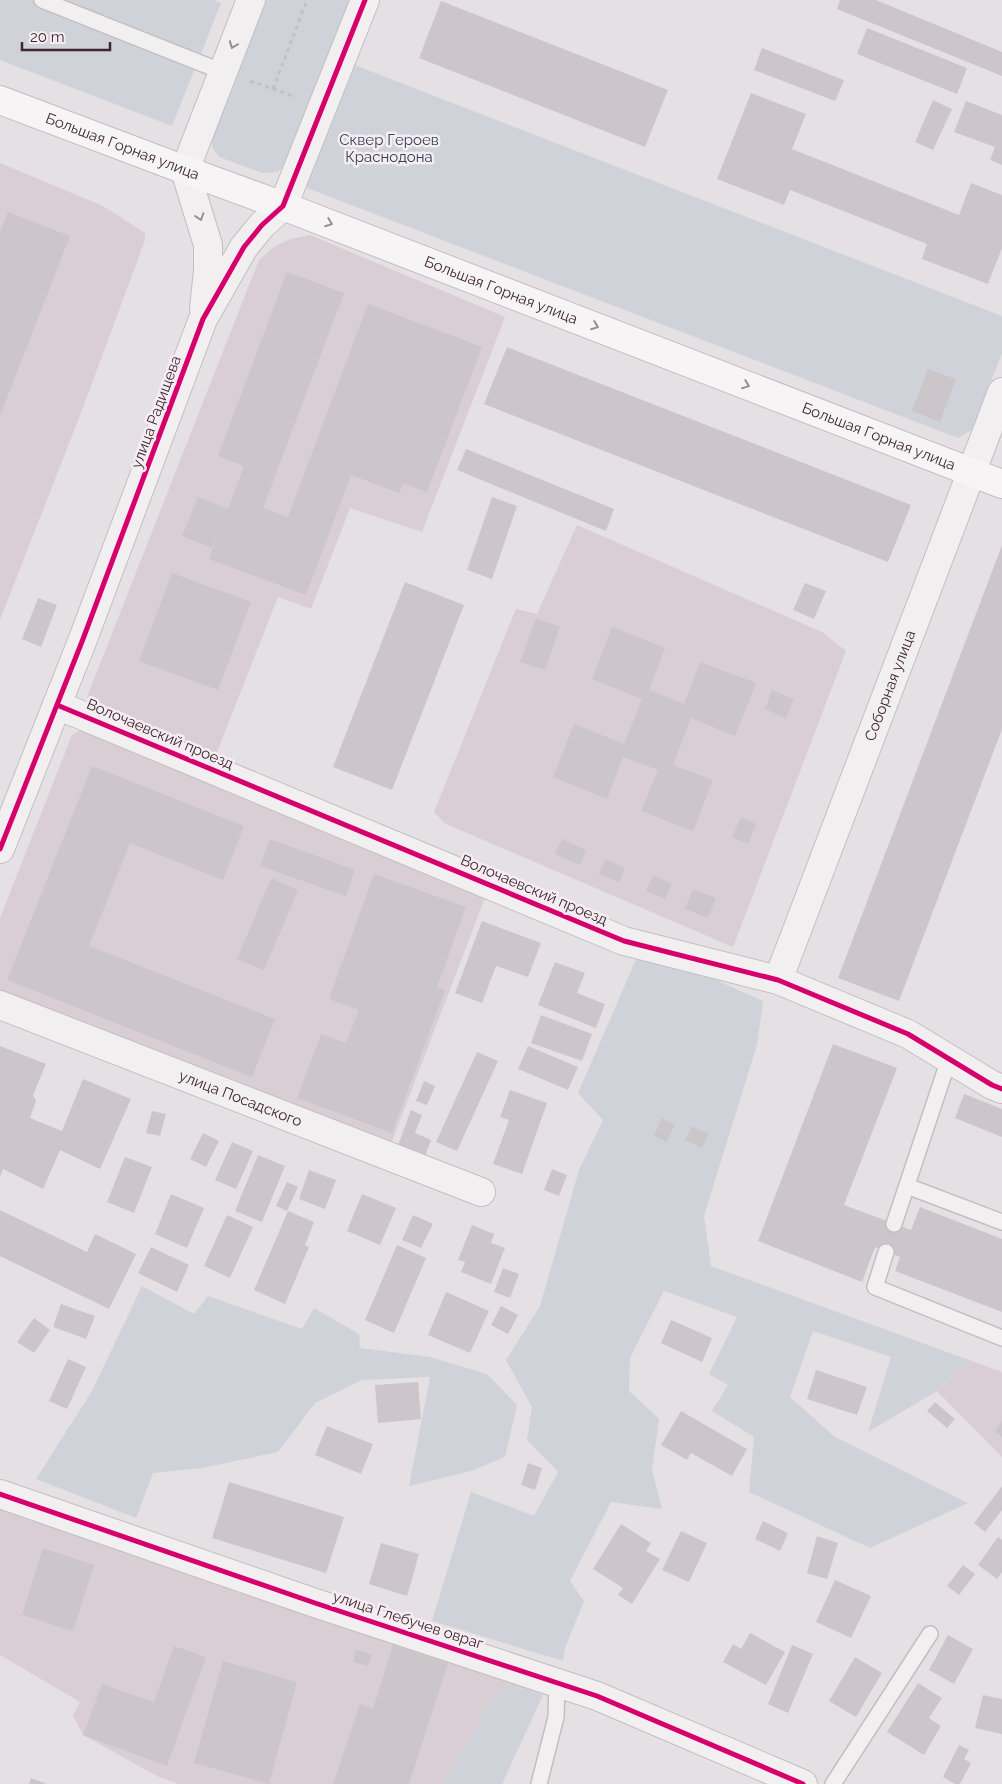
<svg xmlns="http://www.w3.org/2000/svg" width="1002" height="1784" font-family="Raleway,sans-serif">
	<rect width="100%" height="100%" fill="#e5e0e3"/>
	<path fill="#d8ced3" d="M0 163 103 206 145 233V240L84 405 0 620Z
		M310 235 505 317 422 532 350 508 311 609 278 597 215 757 103 711 87 697 259 260 274 247 291 239Z
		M577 525 822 632 846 651 733 947 446 824 434 812 516 609 537 614Z
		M84 728 486 895 391 1144 0 997V918L72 735Z
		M969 1360 1002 1372V1457L937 1391Z
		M0 1504 519 1684 471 1784H179L159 1777 83 1735 73 1715 80 1702 0 1655Z"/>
	<path fill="#d0d2d9" d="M0 0H213L221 3 172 126 0 60Z
		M266 0H349L287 162 278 172 262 173 219 157 212 147 213 135Z
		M352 64 1002 316V353L972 430 958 438 307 188 306 176Z
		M637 957 689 968 763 1001 757 1045 704 1216 711 1266 969 1360 937 1391 868 1432 891 1357 813 1331 790 1397 835 1437 968 1503 870 1548 749 1492 754 1437 712 1411 728 1385 709 1374 737 1317 664 1291 630 1358 629 1391 659 1419 652 1470 662 1509 611 1502 570 1581 584 1601 565 1648 563 1661 432 1621 471 1492 534 1516 558 1472 527 1440 532 1407 506 1360 540 1306 579 1170 603 1120 578 1093Z
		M142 1286 194 1314 208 1296 302 1329 314 1308 359 1334 360 1348 430 1357 487 1374 517 1405 505 1457 471 1471 409 1486 430 1377 362 1380 315 1403 278 1452 202 1468 153 1473 136 1518 36 1479 92 1391Z
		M519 1684 543 1695 502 1784H443L499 1689Z"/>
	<path fill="#ccc6ca" d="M840 0H876L1002 52V76L837 9Z
		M441 1 668 90 645 147 419 58Z
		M867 28 967 68 957 94 857 54Z
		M762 48 844 80 835 101 754 70Z
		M751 93 806 114 792 149 959 215 971 183 1002 195V248L988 284 922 259 927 244 790 190 784 205 717 179Z
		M933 100 952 109 933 150 915 142Z
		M966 101 1002 115V165L990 160 995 147 954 132Z
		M8 212 70 236 0 416V232Z
		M287 272 344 293 263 508 288 517 368 304 482 347 427 492 403 483 399 493 351 475 306 595 209 559 222 525 212 548 182 536 198 497 228 509 244 466 218 456Z
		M507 347 911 505 888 562 484 404Z
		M928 369 956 379 940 422 912 411Z
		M466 449 614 509 606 531 457 470Z
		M492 497 517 506 492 579 467 570Z
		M1002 545V729L899 1001 838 978Z
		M172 573 251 602 218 690 139 661Z
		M405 582 464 605 392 790 333 767Z
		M805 583 826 591 814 619 793 610Z
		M38 598 57 605 41 647 22 639Z
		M536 618 560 627 545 670 520 662Z
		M612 627 665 648 649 690 684 704 700 662 756 683 735 736 691 718 673 765 713 780 693 831 641 811 658 770 623 757 607 799 553 777 574 724 624 744 642 699 592 679Z
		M772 690 794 699 786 718 765 709Z
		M92 766 244 826 223 880 130 843 89 946 275 1019 252 1077 7 980Z
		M741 817 756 824 748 844 732 837Z
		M270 839 355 870 346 896 260 866Z
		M562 839 586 850 580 865 555 854Z
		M605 859 625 868 619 882 599 874Z
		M374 874 466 907 437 987 445 990 392 1133 297 1098 321 1034 346 1043 359 1010 329 999Z
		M653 875 672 884 665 899 646 891Z
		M271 878 298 890 264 970 237 959Z
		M693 889 716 898 708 918 685 909Z
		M482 921 541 943 528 977 496 966 482 1003 455 993Z
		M555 962 585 973 577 993 605 1004 596 1028 538 1005Z
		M541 1015 592 1034 582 1061 531 1043Z
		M833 1044 897 1068 844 1205 911 1230 920 1207 1002 1239V1312L895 1271 900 1257 875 1247 862 1282 758 1241Z
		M0 1046 46 1064 33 1095 36 1101 30 1118 62 1131 83 1079 131 1099 100 1169 60 1150 43 1189 3 1169 0 1177Z
		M528 1046 578 1067 568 1090 518 1069Z
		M477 1052 498 1061 457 1151 436 1142Z
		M424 1081 435 1086 427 1105 416 1101Z
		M510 1090 547 1103 522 1174 493 1164 509 1120 500 1117Z
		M964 1094 1002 1109V1137L955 1118Z
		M411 1110 422 1115 415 1133 431 1140 424 1159 397 1148Z
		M152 1111 166 1114 160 1136 146 1133Z
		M662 1118 675 1125 666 1142 654 1135Z
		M692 1126 708 1134 702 1148 685 1140Z
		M203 1133 219 1141 206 1167 190 1159Z
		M232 1142 253 1151 236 1189 215 1180Z
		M258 1155 285 1166 262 1222 235 1211Z
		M125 1157 152 1167 134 1213 107 1202Z
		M552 1169 567 1175 559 1196 544 1190Z
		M309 1170 336 1180 325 1209 299 1199Z
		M287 1182 298 1187 287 1211 276 1206Z
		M171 1194 204 1208 187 1248 155 1234Z
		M362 1194 396 1208 380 1245 347 1231Z
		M0 1210 87 1252 95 1234 136 1254 109 1309 0 1256Z
		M288 1211 314 1222 305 1245 309 1247 285 1304 254 1290Z
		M227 1215 253 1227 230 1278 204 1266Z
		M413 1215 433 1224 421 1248 402 1240Z
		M472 1225 494 1234 491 1243 505 1248 491 1284 461 1272 465 1262 458 1260Z
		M397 1245 426 1258 394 1333 365 1320Z
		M151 1247 189 1265 177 1292 138 1273Z
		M503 1268 519 1274 510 1298 494 1292Z
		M446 1292 489 1311 470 1353 428 1335Z
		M61 1304 95 1316 86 1339 53 1327Z
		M501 1306 518 1315 508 1334 491 1325Z
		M34 1318 50 1330 34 1353 17 1342Z
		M671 1320 712 1338 702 1362 661 1343Z
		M68 1359 86 1367 67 1409 49 1401Z
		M816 1370 867 1387 857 1415 807 1399Z
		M418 1382 421 1419 378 1423 375 1385Z
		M935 1402 955 1419 947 1428 927 1411Z
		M681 1411 747 1449 732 1476 691 1453 687 1460 661 1445Z
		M1002 1421V1437L995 1432Z
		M327 1426 373 1444 361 1474 315 1455Z
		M528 1463 542 1468 535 1490 521 1485Z
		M229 1482 344 1517 326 1573 212 1538Z
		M1002 1486V1510L985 1532 974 1523Z
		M763 1521 788 1533 780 1551 755 1539Z
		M621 1524 651 1543 646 1551 660 1559 632 1604 618 1595 623 1588 593 1569Z
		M681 1531 707 1543 689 1582 662 1570Z
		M817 1536 838 1543 827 1579 807 1573Z
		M998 1537 1002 1540V1572L997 1579 978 1565Z
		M381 1543 419 1554 407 1596 369 1584Z
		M43 1548 94 1565 73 1631 22 1615Z
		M963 1565 975 1574 959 1595 947 1586Z
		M835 1580 871 1596 851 1638 816 1622Z
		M750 1633 785 1652 766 1685 723 1662 733 1644 741 1649Z
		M948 1635 973 1649 954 1684 929 1670Z
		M393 1645 448 1663 409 1784H333L360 1704 373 1709Z
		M792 1645 813 1654 788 1713 768 1704Z
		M174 1646 206 1657 167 1766 83 1735 102 1684 154 1702Z
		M356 1650 372 1654 368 1666 353 1662Z
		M855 1657 882 1673 856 1717 829 1701Z
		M223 1661 297 1682 269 1784 194 1763Z
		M918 1683 942 1698 929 1718 941 1726 924 1755 887 1732Z
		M983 1695 1002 1699V1734L975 1728Z
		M959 1745 969 1750 964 1759 971 1763 960 1784H955L943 1777Z
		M31 1778 47 1784H29Z"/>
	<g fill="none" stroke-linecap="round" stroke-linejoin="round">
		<defs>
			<path id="service" d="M42 0 223 72
				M907 1186 1002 1222
				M894 1224 949 1059
				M886 1252 875 1287 1002 1338
				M539 1784 556 1717 557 1683
				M833 1784 930 1634"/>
			<g id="minor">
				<path d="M57 705 624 941 778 980 908 1034 992 1085 1002 1089"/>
				<path id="s1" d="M778 980 1002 392"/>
				<path id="s2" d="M0 1005 481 1192"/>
				<path d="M0 1494 315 1603 597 1696 803 1784"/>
			</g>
			<path id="tertiary" d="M204 308 208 271V245L185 170 251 0
				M0 849 83 639 203 319 244 247 262 225 283 206 365 0"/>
			<g id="primary">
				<path id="s3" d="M0 100 185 170 283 206 1002 484"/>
			</g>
		</defs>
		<use href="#service" stroke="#c3bec1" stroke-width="18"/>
		<use href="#minor" stroke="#c3bec1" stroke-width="30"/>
		<use href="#tertiary" stroke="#c3bec1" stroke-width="30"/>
		<use href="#primary" stroke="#c3bcc0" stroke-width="30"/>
		<path stroke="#c5c0c3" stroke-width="3" stroke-dasharray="4 4" stroke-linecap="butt" d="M250 81 296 97
			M273 89 307 0"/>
		<use href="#service" stroke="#f2eff1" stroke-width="15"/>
		<use href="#minor" stroke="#f2eff1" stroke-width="28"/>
		<use href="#tertiary" stroke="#f2eff1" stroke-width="28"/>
		<use href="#primary" stroke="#f6f4f5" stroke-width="28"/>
		<defs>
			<path id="cycleway" d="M57 705 624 941 778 980 908 1034 992 1085 1002 1089
				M0 849 83 639 203 319 244 247 262 225 283 206 365 0
				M0 1494 315 1603 597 1696 803 1784"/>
		</defs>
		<use href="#cycleway" stroke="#f5edf2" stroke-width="8"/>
		<use href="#cycleway" stroke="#d6006c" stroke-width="5"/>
	</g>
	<defs><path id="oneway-chevron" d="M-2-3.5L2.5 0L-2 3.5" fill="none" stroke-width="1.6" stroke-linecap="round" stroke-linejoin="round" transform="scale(1.25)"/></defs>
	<g stroke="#988b92">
		<use href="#oneway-chevron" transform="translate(233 45) rotate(111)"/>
		<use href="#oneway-chevron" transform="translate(200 217) rotate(72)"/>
	</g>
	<g stroke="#9a8e94">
		<use href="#oneway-chevron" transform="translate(329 223) rotate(21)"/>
		<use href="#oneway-chevron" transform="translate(595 326) rotate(21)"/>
		<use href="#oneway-chevron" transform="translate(746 385) rotate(21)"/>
	</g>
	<g text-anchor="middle" stroke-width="5" stroke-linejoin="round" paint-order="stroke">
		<g font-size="15" fill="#354259" stroke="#f5edf2">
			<text x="389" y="145">Сквер Героев<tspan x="389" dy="17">Краснодона</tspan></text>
		</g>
		<g font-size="15" fill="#3e2733" stroke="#f5edf2">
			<text dy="5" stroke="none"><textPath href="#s3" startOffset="131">Большая Горная улица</textPath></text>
			<text dy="5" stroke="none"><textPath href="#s3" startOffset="536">Большая Горная улица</textPath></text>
			<text transform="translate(156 412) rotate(-70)" y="5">улица Радищева</text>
			<text dy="5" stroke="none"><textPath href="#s3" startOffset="941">Большая Горная улица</textPath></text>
			<text dy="5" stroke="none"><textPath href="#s1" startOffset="315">Соборная улица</textPath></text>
			<text transform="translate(160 734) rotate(23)" y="5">Волочаевский проезд</text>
			<text transform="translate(534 890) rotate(23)" y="5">Волочаевский проезд</text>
			<text dy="5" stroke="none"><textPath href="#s2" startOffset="258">улица Посадского</textPath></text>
			<text transform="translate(408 1620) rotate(18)" y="5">улица Глебучев овраг</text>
		</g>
	</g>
	<path d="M22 42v8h88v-8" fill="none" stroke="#3e2733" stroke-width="2.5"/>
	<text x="30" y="42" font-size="15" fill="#3e2733" stroke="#f5edf2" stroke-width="4" paint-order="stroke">20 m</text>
</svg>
